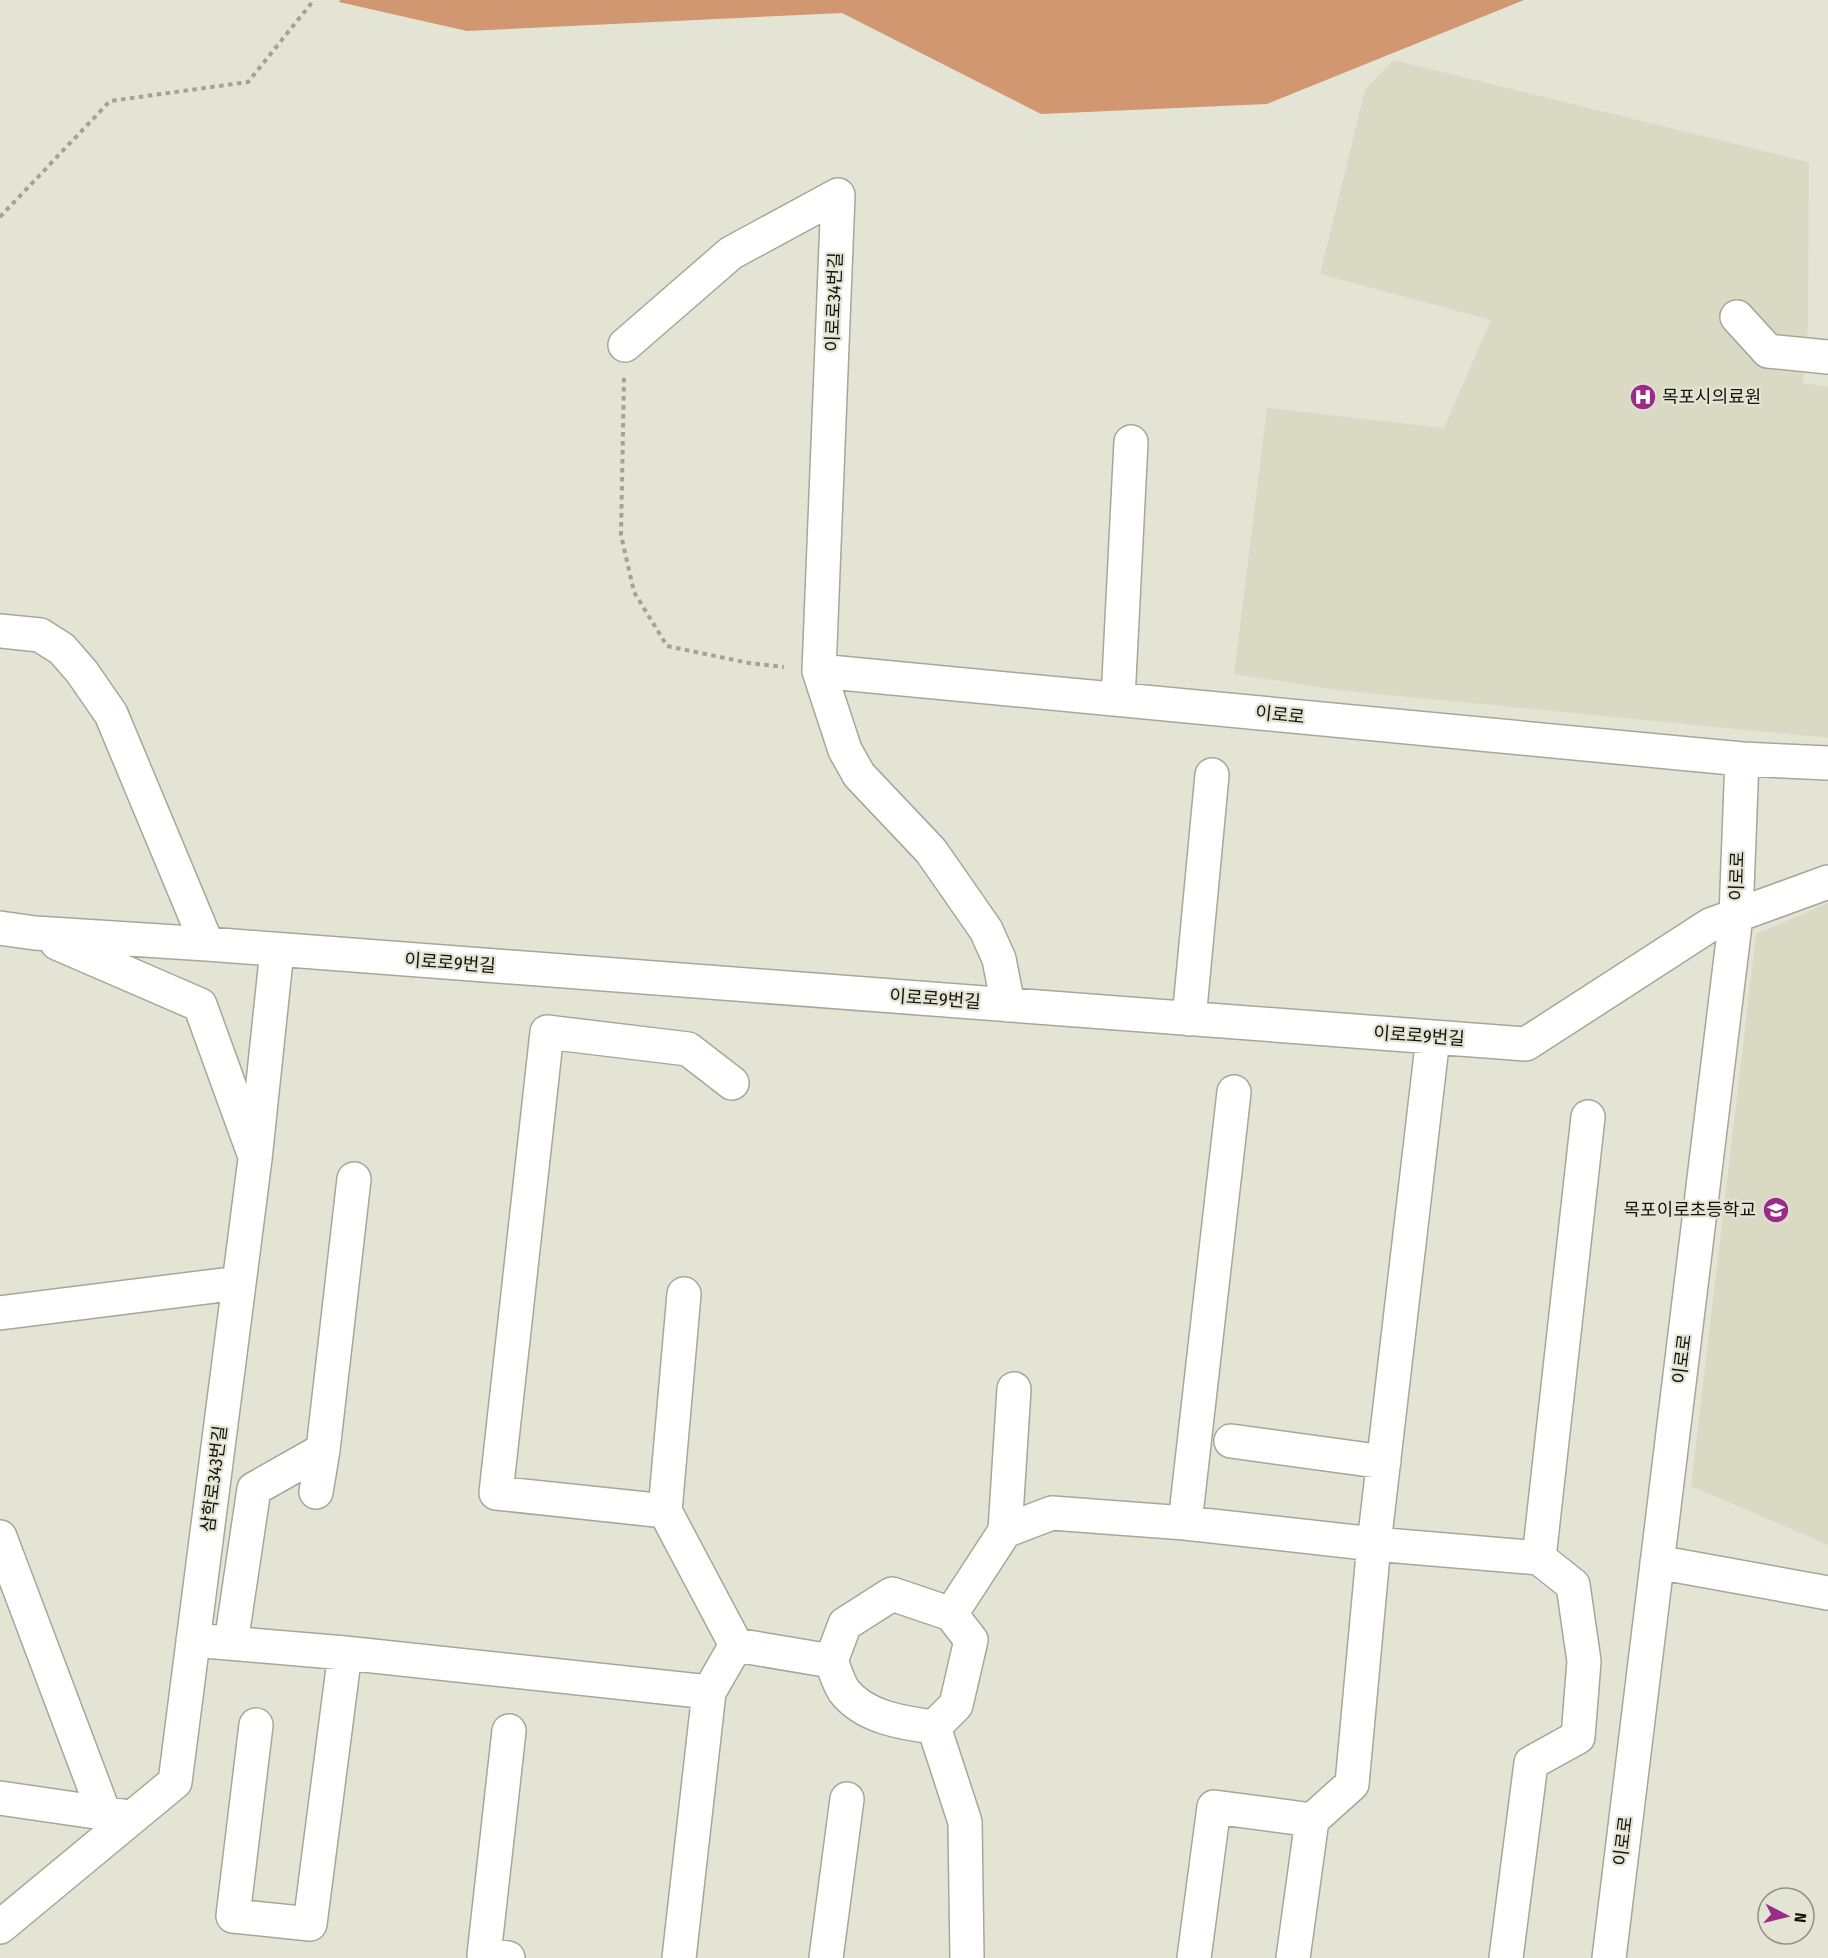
<svg xmlns="http://www.w3.org/2000/svg" width="1828" height="1958" font-family="'Fira Sans Condensed','Noto Sans KR',sans-serif">
	<rect width="100%" height="100%" fill="#e4e4d5"/>
	<path fill="#dadac4" d="M1393 60 1809 162 1808 325 1803 383 1828 387V738L1337 690 1234 674 1267 408 1444 428 1491 320 1320 274 1365 90Z
		M1828 903V1545L1691 1486 1756 934Z"/>
	<path fill="#d19770" d="M340 0H1524L1267 104 1041 114 842 13 467 31 339 2Z"/>
	<g fill="none" stroke-linecap="round" stroke-linejoin="round">
		<defs>
			<path id="minor" d="M1737 317 1768 351 1828 357
				M625 345 731 253 838 195 819 671 845 750 859 775 931 851 986 930 999 959 1008 1005
				M0 631 40 635 62 649 82 672 111 714 207 944
				M819 671 1742 759
				M1118 699 1131 442
				M0 928 35 933 207 944 1526 1044 1710 925 1828 882
				M57 943 200 1005 253 1151
				M1189 1019 1212 775
				M0 1313 239 1283
				M1231 1441 1384 1462
				M323 1450 354 1179
				M665 1511 684 1294
				M1185 1523 1234 1092
				M1005 1531 1052 1513 1185 1523 1374 1544 1539 1558 1573 1585 1584 1661 1578 1737 1531 1763 1506 1958
				M0 1537 104 1813
				M1539 1558 1588 1117
				M1657 1562 1828 1593
				M951 1614 1005 1531 1014 1389
				M193 1640 345 1653 709 1692 679 1958
				M231 1643 254 1489 323 1450 316 1492
				M736 1645 831 1661 845 1624 892 1594 951 1614 971 1640 956 1705 934 1727C902 1723 864 1717 844 1691 838 1682 835 1670 831 1661
				M709 1692 736 1645 665 1511 496 1493 547 1032 688 1049 732 1083
				M256 1725 233 1916 310 1924 345 1653
				M934 1727 965 1822 967 1958
				M0 1798 123 1816
				M0 1927 175 1782 255 1159 277 950
				M508 1958 484 1955 509 1731
				M826 1958 847 1799
				M1194 1958 1214 1807 1312 1820
				M1293 1958 1312 1820 1352 1784 1374 1544 1433 1037
				M1609 1958 1736 916 1742 759 1828 763"/>
		</defs>
		<use href="#minor" stroke="#a7a799" stroke-width="36"/>
		<path stroke="#a2a296" stroke-width="4" stroke-dasharray="4.5 4.5" stroke-linecap="butt" d="M0 217 110 101 248 82 314 0
			M624 378 621 535 634 592 667 646 749 663 784 667"/>
		<use href="#minor" stroke="#fff" stroke-width="33"/>
	</g>
	<defs>
		<symbol id="hospital-disc" viewBox="-11 -11 22 22"><circle r="9.5" fill="#9b2b89" stroke="#e4e4d5"/><path d="M-5-5h3v3.5h4V-5h3V5h-3V1.5h-4V5h-3Z" fill="#fff"/></symbol>
		<symbol id="school-disc" viewBox="-11 -11 22 22"><circle r="9.5" fill="#9b2b89" stroke="#e4e4d5"/><path d="M0-5L7-2L0 1L-7-2ZM-4 1L0 2.5L4 1V4Q0 6-4 4Z" fill="#fff"/></symbol>
	</defs>
	<g fill-rule="evenodd">
		<use href="#hospital-disc" x="1628" y="382" width="30" height="30"/>
		<use href="#school-disc" x="1761" y="1195" width="30" height="30"/>
	</g>
	<g text-anchor="middle" stroke-width="4.5" stroke-linejoin="round" paint-order="stroke">
		<g font-size="18" fill="#13130e" stroke="#e4e4d5">
			<text transform="translate(834 302) rotate(-88)" y="6">이로로34번길</text>
			<text transform="translate(1280 715) rotate(6)" y="6">이로로</text>
			<text transform="translate(1737 876) rotate(-88)" y="6">이로로</text>
			<text transform="translate(450 963) rotate(4)" y="6">이로로9번길</text>
			<text transform="translate(935 999) rotate(4)" y="6">이로로9번길</text>
			<text transform="translate(1419 1036) rotate(4)" y="6">이로로9번길</text>
			<text transform="translate(1682 1359) rotate(-83)" y="6">이로로</text>
			<text transform="translate(214 1479) rotate(-83)" y="6">삼학로343번길</text>
			<text transform="translate(1623 1841) rotate(-83)" y="6">이로로</text>
		</g>
		<g font-size="18" fill="#13130e" stroke="#e4e4d5" text-anchor="start">
			<text x="1662" y="403">목포시의료원</text>
			<text x="1756" y="1216" text-anchor="end">목포이로초등학교</text>
		</g>
	</g>
	<g transform="translate(1786 1916) rotate(97)"><circle r="28" fill="#e4e4d5" stroke="#909085" stroke-width="1.5"/>
	<path d="M0-4.5L10 22L0 15L-10 22Z" fill="#9b2b89"/>
	<text y="-9" font-size="16" font-weight="bold" text-anchor="middle" fill="#13130e">N</text>
	</g>
</svg>
